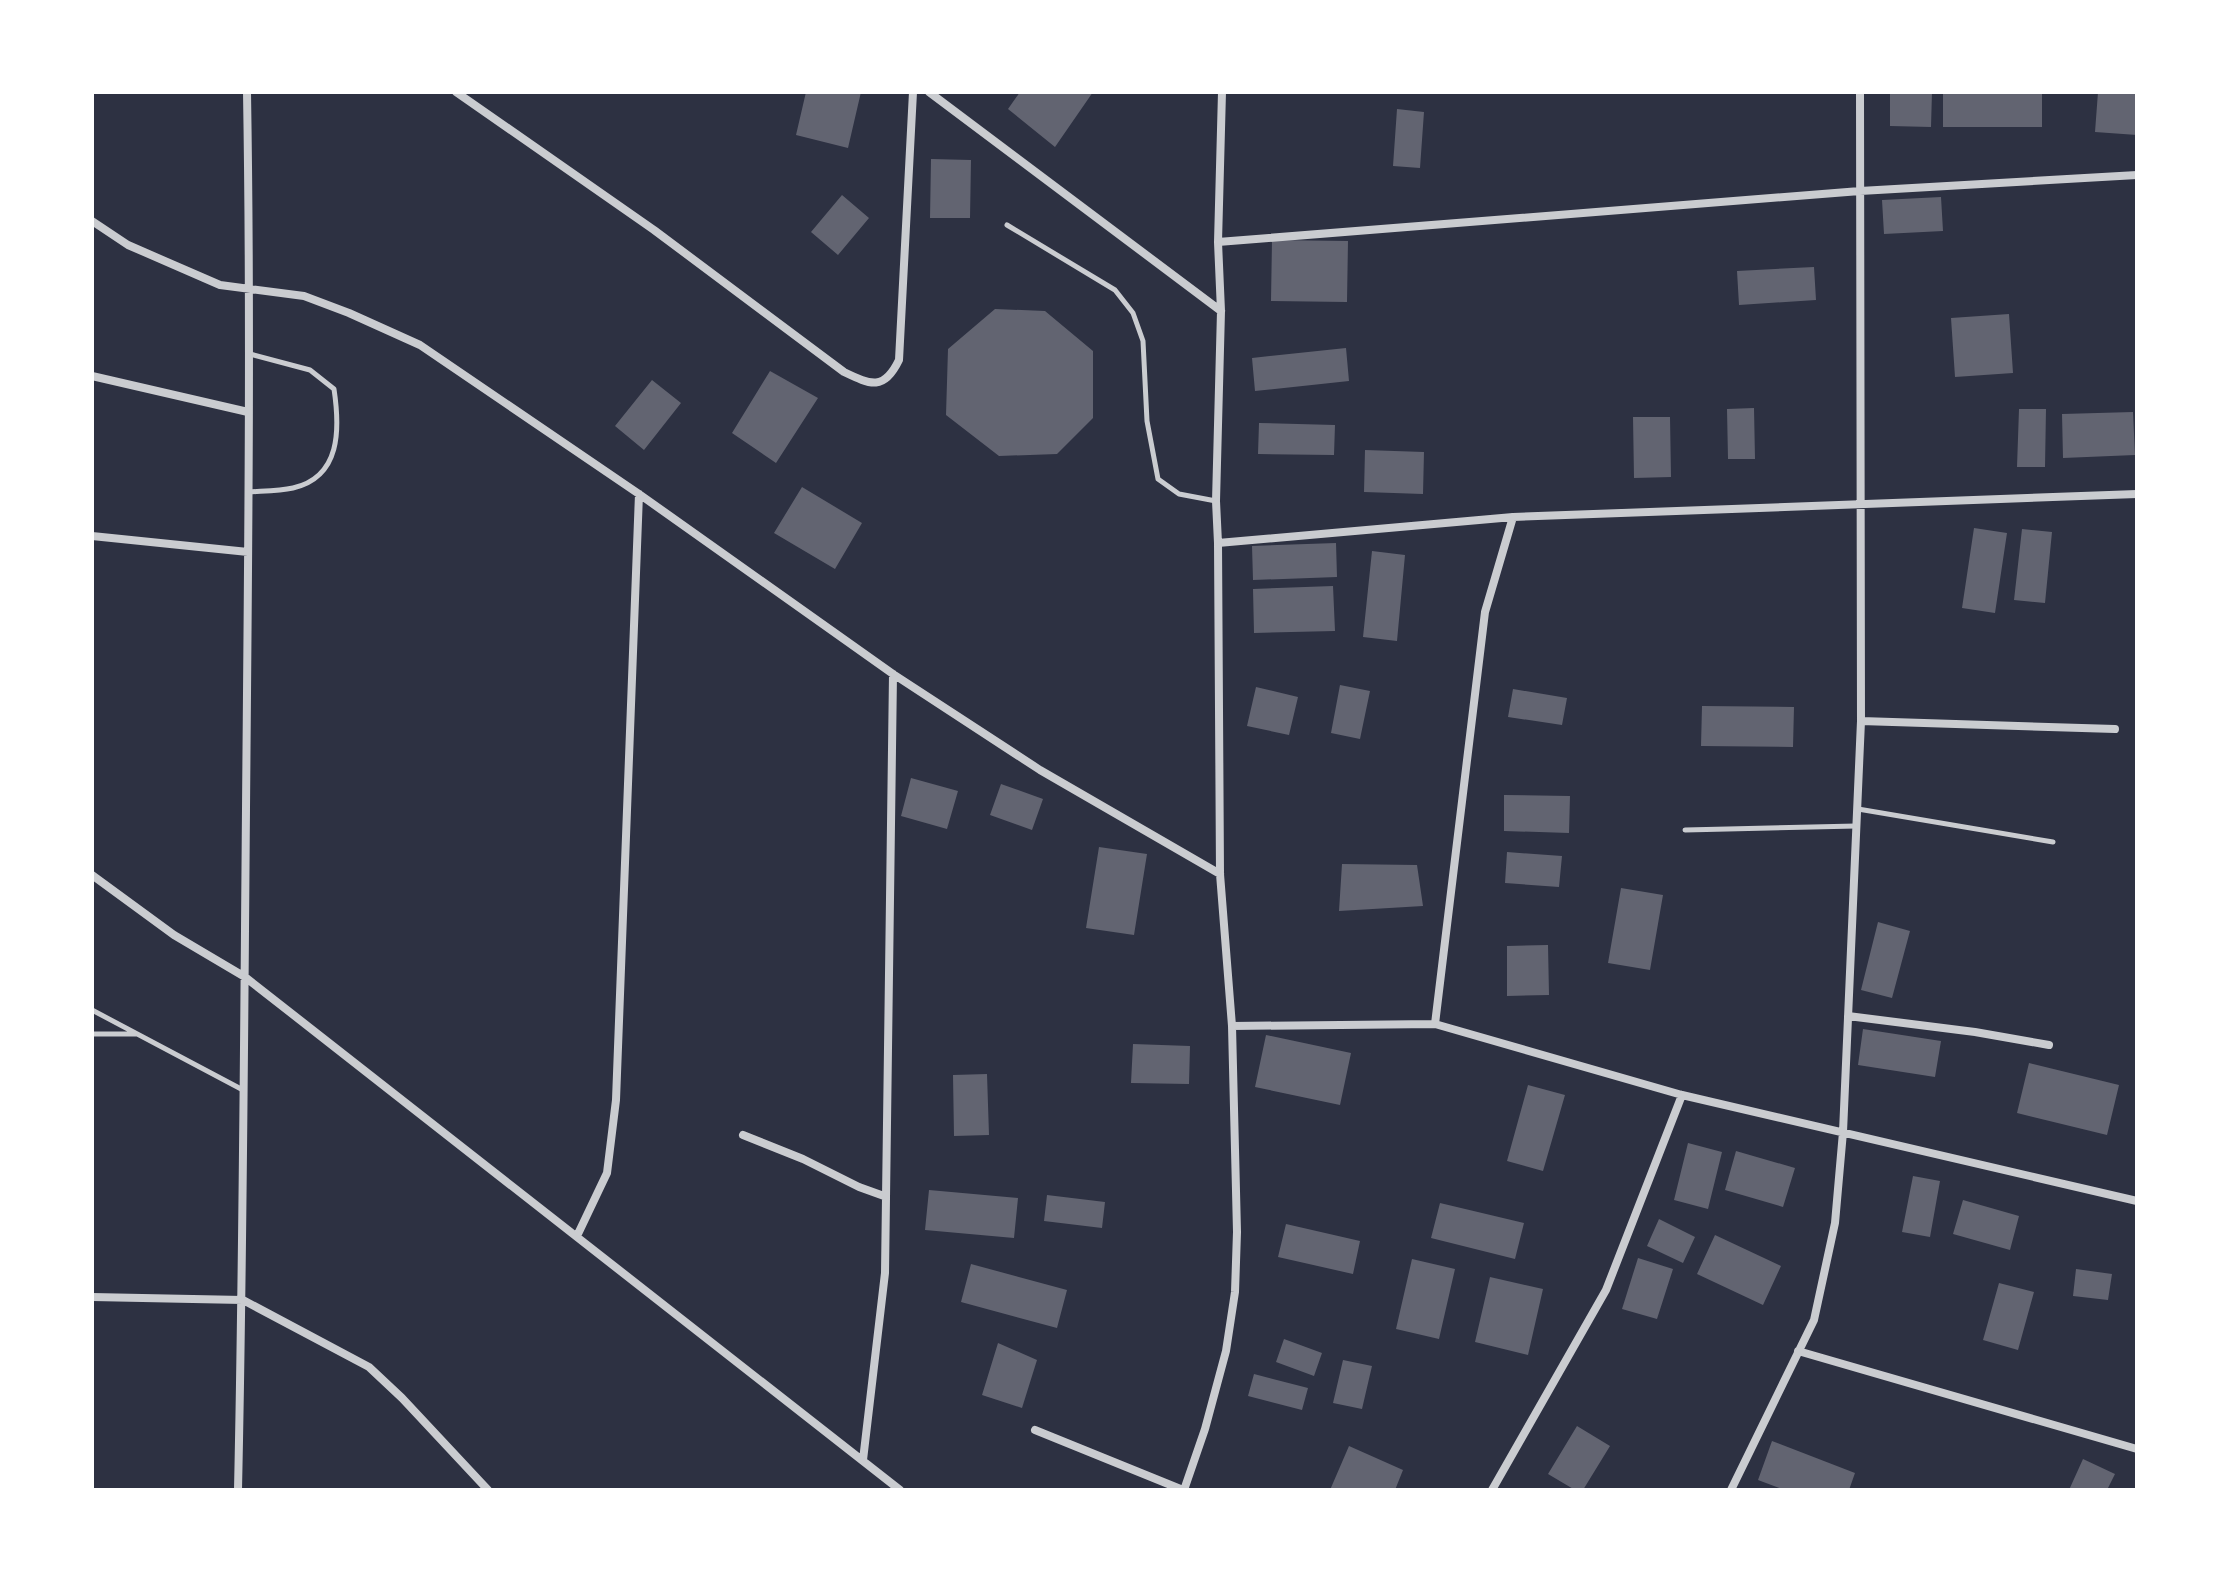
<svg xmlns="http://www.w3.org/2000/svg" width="2229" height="1582" font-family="'Exo 2',sans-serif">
	<rect width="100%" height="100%" fill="#2d3142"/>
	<path fill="#626471" d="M806 92H861L848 148 796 135Z
		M1020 92H1093L1055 147 1008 109Z
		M1890 92H1932L1931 127 1890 126Z
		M1943 92H2042V127H1943Z
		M2098 92H2137V135L2095 132Z
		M1397 109 1424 112 1420 168 1393 166Z
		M931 159 971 160 970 218H930Z
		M842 195 869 218 838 255 811 232Z
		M1941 197 1943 231 1884 234 1882 200Z
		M1272 240 1348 241 1347 302 1271 301Z
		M1814 267 1816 300 1739 305 1737 271Z
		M995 309 1045 311 1093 351V418L1057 454 999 456 946 415 948 349Z
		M2009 314 2013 373 1955 377 1951 318Z
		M1346 348 1349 381 1255 391 1252 358Z
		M770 371 818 398 776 463 732 433Z
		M652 380 681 403 644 450 615 426Z
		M1754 408 1755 459H1728L1727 409Z
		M2019 409H2046L2045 467H2017Z
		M2133 412 2135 455 2063 458 2062 414Z
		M1633 417H1670L1671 477 1634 478Z
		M1259 423 1335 425 1334 455 1258 454Z
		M1365 450 1424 452 1423 494 1364 492Z
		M802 487 862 523 835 569 774 533Z
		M1974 528 2007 533 1995 613 1962 608Z
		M2022 529 2052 532 2045 603 2014 600Z
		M1336 543 1337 577 1253 580 1252 546Z
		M1372 551 1405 555 1397 641 1363 637Z
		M1333 586 1335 631 1254 633 1253 589Z
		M1340 685 1370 691 1360 739 1331 733Z
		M1256 687 1298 697 1289 735 1247 726Z
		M1513 689 1567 698 1562 725 1508 717Z
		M1702 706 1794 707 1793 747 1701 746Z
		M911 778 958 791 947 829 901 816Z
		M1001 784 1043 799 1032 830 990 815Z
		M1504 795 1570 796 1569 833 1504 831Z
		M1099 847 1147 854 1134 935 1086 928Z
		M1507 852 1562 856 1559 887 1505 883Z
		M1342 864 1417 865 1423 906 1339 911Z
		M1621 888 1663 895 1650 970 1608 963Z
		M1878 922 1910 931 1892 998 1861 990Z
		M1548 945 1549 995 1507 996V946Z
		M1863 1029 1941 1041 1935 1077 1858 1065Z
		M1266 1035 1351 1053 1340 1105 1255 1087Z
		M1133 1044 1190 1046 1189 1084 1131 1083Z
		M2029 1063 2119 1085 2107 1135 2017 1113Z
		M987 1074 989 1135 954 1136 953 1075Z
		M1528 1085 1565 1095 1543 1171 1507 1161Z
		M1688 1143 1722 1152 1708 1209 1674 1200Z
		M1736 1151 1795 1168 1783 1207 1725 1190Z
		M1913 1176 1940 1181 1930 1237 1902 1232Z
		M929 1190 1018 1198 1014 1238 925 1230Z
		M1047 1195 1105 1202 1102 1228 1044 1221Z
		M1963 1200 2019 1216 2010 1250 1953 1234Z
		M1440 1203 1524 1223 1515 1259 1431 1238Z
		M1659 1219 1695 1237 1683 1263 1647 1246Z
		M1286 1224 1360 1241 1353 1274 1278 1257Z
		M1715 1235 1781 1266 1763 1305 1697 1274Z
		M1638 1258 1673 1269 1657 1319 1622 1309Z
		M1412 1259 1455 1269 1439 1339 1396 1329Z
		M971 1264 1067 1290 1057 1328 961 1302Z
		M2076 1269 2112 1274 2108 1300 2073 1296Z
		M1490 1277 1543 1289 1528 1355 1475 1342Z
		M1999 1283 2034 1292 2018 1350 1983 1340Z
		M1284 1339 1322 1353 1314 1376 1276 1362Z
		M998 1343 1037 1360 1022 1408 982 1395Z
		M1343 1360 1372 1366 1362 1409 1333 1403Z
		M1254 1374 1308 1388 1302 1410 1248 1396Z
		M1577 1426 1610 1446 1583 1490H1575L1548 1474Z
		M1772 1441 1855 1473 1849 1490H1785L1758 1480Z
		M1349 1446 1403 1470 1395 1490H1330Z
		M2083 1459 2115 1474 2107 1490H2069Z"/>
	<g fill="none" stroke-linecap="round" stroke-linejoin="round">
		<path stroke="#caccd0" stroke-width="5" d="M1007 225 1115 290 1133 313 1143 341 1147 421 1158 479 1179 494 1216 501
			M249 492C263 491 279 491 293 488 341 477 340 429 334 389L310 370 250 354
			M1858 809 2053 842
			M1685 830 1856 826
			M92 1010 243 1090
			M92 1034H137"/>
		<path stroke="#caccd0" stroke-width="8" d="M456 92 654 230 844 372C871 385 884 391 899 360L913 92
			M929 92 1221 311
			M92 221 128 245 220 285 304 296 349 313 420 345 639 494 893 674 1040 770 1220 874
			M1218 242 1860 191 2137 175
			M92 376 248 412
			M92 536 248 552
			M1218 543 1513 517 2137 494
			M1861 721 2115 729
			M92 875 174 935 245 977 900 1490
			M1848 1016 1975 1032 2049 1045
			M1435 1024 1485 612 1513 517
			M1232 1026 1435 1024 1682 1095 2137 1201
			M743 1135 803 1159 859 1187 884 1196
			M577 1236 607 1173 616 1100 639 494
			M92 1297 243 1300 369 1367 402 1398 488 1490
			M1798 1351 2137 1449
			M1035 1430 1183 1490
			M863 1460 885 1273 893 674
			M238 1490C243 1263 244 1036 246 809 248 570 251 331 247 92
			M1184 1490 1205 1429 1226 1351 1235 1292 1237 1232 1232 1026 1220 874 1218 543 1216 501 1221 311 1218 242 1222 92
			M1492 1490 1606 1290 1682 1095
			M1731 1490 1814 1320 1835 1223 1843 1132 1861 721 1860 92"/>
	</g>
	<rect width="2229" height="1582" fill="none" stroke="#ffffff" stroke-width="188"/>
</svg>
